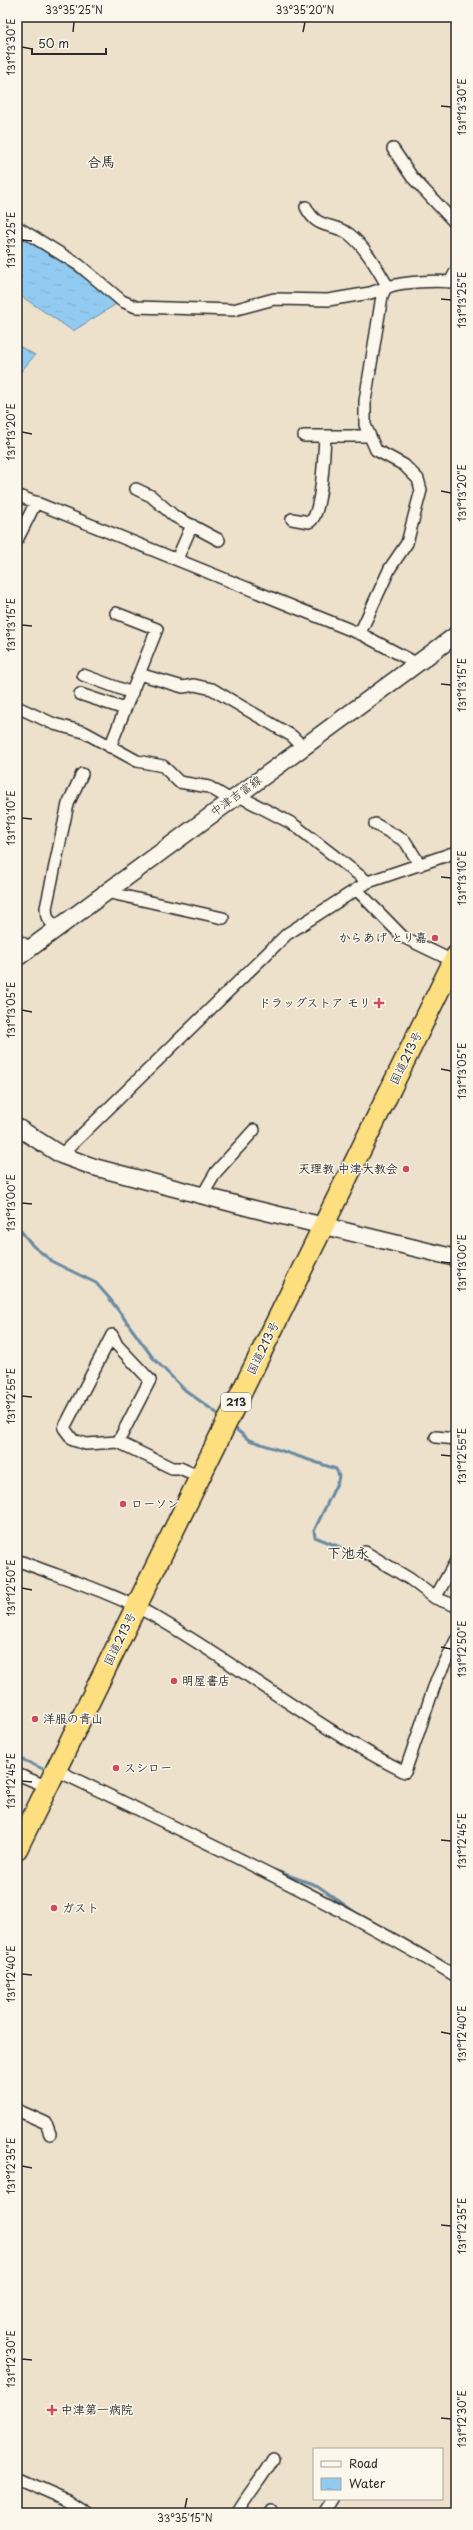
<svg xmlns="http://www.w3.org/2000/svg" width="473" height="2530" font-family="'Playpen Sans','Klee One',sans-serif">
	<defs>
		<pattern id="water-ripples" width="26" height="14" patternUnits="userSpaceOnUse"><rect width="26" height="14" fill="#92cbf1"/><path d="M2 4q2-2 4 0t4 0M15 11q2-2 4 0t4 0" fill="none" stroke="#7eaecf"/></pattern>
	</defs>
	<rect width="100%" height="100%" fill="#ede1cc"/>
	<filter id="ink" filterUnits="userSpaceOnUse"><feTurbulence type="fractalNoise" baseFrequency=".025" numOctaves="2"/><feDisplacementMap in="SourceGraphic" scale="8" xChannelSelector="R" yChannelSelector="G"/><feConvolveMatrix kernelMatrix="1 2 1 2 8 2 1 2 1" color-interpolation-filters="sRGB"/></filter>
	<g filter="url(#ink)">
		<path fill="url(#water-ripples)" stroke="#698ba2" d="M17 236 49 252 118 303 73 331 21 296 17 298Z
			M17 345 35 355 18 375 17 374Z"/>
		<g fill="none" stroke-linecap="round" stroke-linejoin="round">
			<path stroke="#698ba2" stroke-width="3" d="M17 1226 33 1246 53 1262 96 1283 110 1299 153 1358 185 1390 222 1417
				M232 1426 249 1440 336 1469 339 1476 338 1481 314 1531 315 1537 357 1554 387 1572
				M17 1757 43 1769
				M159 1825 175 1833
				M271 1869 318 1886 356 1913 443 1962"/>
			<defs>
				<path id="street" d="M393 149 412 177 456 224
					M17 227 79 265 122 301 136 307 233 310 274 299 328 300 370 293 388 287C378 270 365 246 349 234 331 222 317 230 306 207
					M450 282 456 271
					M304 436H369
					M136 489 151 496 174 516 219 540
					M17 495 363 635 416 663
					M292 519 309 522C322 519 324 450 325 437
					M17 540 36 502
					M177 559 192 525
					M360 633 390 568 407 543 421 490 418 479 404 465 376 450 365 425V401L382 296 385 289C396 281 443 280 456 283
					M139 674 183 687 194 685 212 689 292 736 303 747
					M83 675 132 693
					M80 694 125 709
					M17 707 54 724 84 732 137 761 163 766 179 782 209 787 231 800
					M110 747 157 629 116 613
					M237 795 293 824 368 882
					M375 824 405 841 420 865
					M357 890 403 937 453 961
					M106 892 223 918
					M56 929 47 917 46 908 68 804 82 774
					M17 940 31 948
					M61 1155 287 934 368 882 456 852
					M202 1196 216 1172 254 1130
					M436 1437 456 1439
					M118 1442 150 1380 117 1345 112 1335 64 1428 73 1440 86 1444 118 1442 172 1468H180L200 1477
					M365 1552 410 1579 435 1598
					M17 1560C62 1578 109 1591 152 1615 238 1664 316 1728 405 1772L436 1681 456 1640
					M456 1561 435 1598 456 1606
					M56 1770C191 1835 328 1899 456 1976
					M17 1774 48 1787
					M17 2110 46 2123 50 2134
					M17 2478 67 2500 87 2513
					M237 2513C248 2494 262 2478 273 2459
					M271 2513 272 2511
					M323 2513 332 2499"/>
				<path id="secondary" d="M17 958 456 635
					M17 1127 61 1155 94 1167 254 1209 456 1258"/>
				<path id="highway" d="M17 1849 456 956"/>
			</defs>
			<use href="#street" stroke="#2b2b2b" stroke-width="14"/>
			<use href="#secondary" stroke="#2b2b2b" stroke-width="19"/>
			<use href="#highway" stroke="#2b2b2b" stroke-width="23"/>
			<use href="#street" stroke="#fbf7ec" stroke-width="11"/>
			<use href="#secondary" stroke="#fbf7ec" stroke-width="16"/>
			<use href="#highway" stroke="#fedf80" stroke-width="20"/>
		</g>
	</g>
	<path fill="none" stroke="#2b2b2b" stroke-width="1.5" d="M73 32 74 22M303 32 305 22M22 47 32 49M441 106 451 107M22 240 32 241M441 299 451 300M22 432 32 434M441 491 451 493M22 625 32 626M441 684 451 685M22 818 32 819M441 877 451 878M22 1010 32 1012M441 1069 451 1071M22 1203 32 1204M441 1262 451 1263M22 1396 32 1397M441 1455 451 1456M22 1588 32 1590M441 1647 451 1649M22 1781 32 1782M441 1840 451 1841M22 1974 32 1975M441 2032 451 2034M22 2166 32 2168M441 2225 451 2226M22 2359 32 2360M441 2418 451 2419M185 2508 187 2498"/>
	<g fill="#d1495b" stroke="#fbf7ec" stroke-width="1.5">
		<circle cx="435" cy="938" r="4"/>
		<path d="M377 997h4v4h4v4h-4v4h-4v-4h-4v-4h4z"/>
		<circle cx="406" cy="1169" r="4"/>
		<circle cx="123" cy="1504" r="4"/>
		<circle cx="174" cy="1681" r="4"/>
		<circle cx="35" cy="1719" r="4"/>
		<circle cx="116" cy="1768" r="4"/>
		<circle cx="54" cy="1908" r="4"/>
		<path d="M50 2404h4v4h4v4h-4v4h-4v-4h-4v-4h4z"/>
	</g>
	<g text-anchor="middle" stroke-width="3" stroke-linejoin="round" paint-order="stroke">
		<rect fill="#fbf7ec" stroke="#696865" stroke-width="1" x="221" y="1393" width="30" height="18" rx="3"/>
		<g font-size="11" font-weight="bold" fill="#2b2b2b">
			<text x="236" y="1406">213</text>
		</g>
		<g font-size="12" fill="#2b2b2b" stroke="#fbf7ec">
			<text transform="translate(236 796) rotate(-36)" y="4">中津吉富線</text>
			<text transform="translate(406 1058) rotate(-64)" y="4">国道213号</text>
			<text transform="translate(263 1348) rotate(-64)" y="4">国道213号</text>
			<text transform="translate(120 1639) rotate(-64)" y="4">国道213号</text>
		</g>
		<g font-size="12" font-weight="bold" fill="#2b2b2b" stroke="#fbf7ec" text-anchor="start">
			<text x="427" y="942" text-anchor="end">からあげ とり嘉</text>
			<text x="371" y="1007" text-anchor="end">ドラッグストア モリ</text>
			<text x="398" y="1173" text-anchor="end">天理教 中津大教会</text>
			<text x="131" y="1508">ローソン</text>
			<text x="182" y="1685">明屋書店</text>
			<text x="43" y="1723">洋服の青山</text>
			<text x="124" y="1772">スシロー</text>
			<text x="62" y="1912">ガスト</text>
			<text x="61" y="2414">中津第一病院</text>
		</g>
		<g font-size="14" font-weight="bold" fill="#2b2b2b" stroke="#fbf7ec">
			<text x="101" y="167">合馬</text>
			<text x="348" y="1558">下池永</text>
		</g>
	</g>
	<rect width="473" height="2530" fill="none" stroke="#fbf7ec" stroke-width="44"/>
	<rect x="313" y="2448" width="130" height="52" fill="#fbf7ec" stroke="#a8a59f"/>
	<rect x="321" y="2461" width="20" height="6" fill="#fbf7ec" stroke="#a8a59f"/>
	<text x="349" y="2468" font-size="12" fill="#2b2b2b">Road</text>
	<rect x="321" y="2478" width="20" height="12" fill="url(#water-ripples)" stroke="#a8a59f"/>
	<text x="349" y="2488" font-size="12" fill="#2b2b2b">Water</text>
	<path d="M32 48v6h74v-6" fill="none" stroke="#2b2b2b" stroke-width="2"/>
	<text x="38" y="48" font-size="12" fill="#2b2b2b" stroke="#fbf7ec" stroke-width="3" paint-order="stroke">50 m</text>
	<rect x="22" y="22" width="429" height="2486" fill="none" stroke="#2b2b2b" stroke-width="1.5"/>
	<g font-size="10" text-anchor="middle" fill="#2b2b2b">
		<text x="74" y="14">33°35'25"N</text>
		<text x="305" y="14">33°35'20"N</text>
		<text transform="translate(11 47) rotate(-90)" y="4">131°13'30"E</text>
		<text transform="translate(462 107) rotate(-90)" y="4">131°13'30"E</text>
		<text transform="translate(11 240) rotate(-90)" y="4">131°13'25"E</text>
		<text transform="translate(462 300) rotate(-90)" y="4">131°13'25"E</text>
		<text transform="translate(11 432) rotate(-90)" y="4">131°13'20"E</text>
		<text transform="translate(462 493) rotate(-90)" y="4">131°13'20"E</text>
		<text transform="translate(11 625) rotate(-90)" y="4">131°13'15"E</text>
		<text transform="translate(462 685) rotate(-90)" y="4">131°13'15"E</text>
		<text transform="translate(11 818) rotate(-90)" y="4">131°13'10"E</text>
		<text transform="translate(462 878) rotate(-90)" y="4">131°13'10"E</text>
		<text transform="translate(11 1010) rotate(-90)" y="4">131°13'05"E</text>
		<text transform="translate(462 1071) rotate(-90)" y="4">131°13'05"E</text>
		<text transform="translate(11 1203) rotate(-90)" y="4">131°13'00"E</text>
		<text transform="translate(462 1263) rotate(-90)" y="4">131°13'00"E</text>
		<text transform="translate(11 1396) rotate(-90)" y="4">131°12'55"E</text>
		<text transform="translate(462 1456) rotate(-90)" y="4">131°12'55"E</text>
		<text transform="translate(11 1588) rotate(-90)" y="4">131°12'50"E</text>
		<text transform="translate(462 1649) rotate(-90)" y="4">131°12'50"E</text>
		<text transform="translate(11 1781) rotate(-90)" y="4">131°12'45"E</text>
		<text transform="translate(462 1841) rotate(-90)" y="4">131°12'45"E</text>
		<text transform="translate(11 1974) rotate(-90)" y="4">131°12'40"E</text>
		<text transform="translate(462 2034) rotate(-90)" y="4">131°12'40"E</text>
		<text transform="translate(11 2166) rotate(-90)" y="4">131°12'35"E</text>
		<text transform="translate(462 2226) rotate(-90)" y="4">131°12'35"E</text>
		<text transform="translate(11 2359) rotate(-90)" y="4">131°12'30"E</text>
		<text transform="translate(462 2419) rotate(-90)" y="4">131°12'30"E</text>
		<text x="185" y="2522">33°35'15"N</text>
	</g>
</svg>
